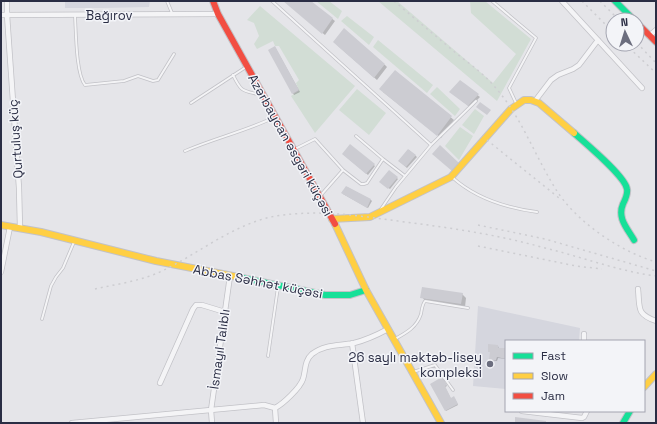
<svg xmlns="http://www.w3.org/2000/svg" width="657" height="424" font-family="'Space Grotesk',sans-serif">
	<rect width="100%" height="100%" fill="#e5e5e9"/>
	<path fill="#d5d6de" d="M65 1H150L149 7 103 8H65Z
		M478 306 580 328 579 341H506V389L473 386Z"/>
	<path fill="#d2ddd5" d="M316 1H329L342 11 338 19Z
		M378 1H397L493 83 516 54 471 13 470 1H485L531 39 497 101Z
		M260 6 355 86 315 133 291 96 299 91 296 83 299 80 279 46H275L273 41 257 49 254 44 259 36 254 23 247 20Z
		M347 16 374 37 369 45 341 21Z
		M378 40 433 85 427 93 373 47Z
		M437 87 460 109 455 116 430 94Z
		M357 89 386 113 369 135 339 110Z
		M475 109 484 116 474 134 462 125Z
		M460 127 473 136 459 160 445 146Z"/>
	<path fill="#0003" d="M284 1H309L335 21 325 35Z
		M337 45 385 65 387 67 377 80Z
		M276 49 300 92 294 95 269 50Z
		M395 71 454 120 441 138 383 92Z
		M460 82 480 97 470 107 453 94Z
		M350 146 375 166 368 175 343 154Z
		M409 150 417 157 407 168 399 161Z
		M390 172 398 179 390 189 381 182Z
		M347 187 371 200 372 201 368 208 343 194Z
		M462 294 466 298 465 307 426 302 422 297Z
		M490 345 498 346 499 349H506V359L498 358 497 361 491 360 490 359Z
		M443 379 447 386 445 387 451 399H455L458 405 446 411Z"/>
	<path fill="#ccccd2" d="M283 1H311L333 18 322 34Z
		M344 28 385 64 374 78 333 42Z
		M275 46 299 90 292 94 268 50Z
		M395 70 452 116 437 136 379 89Z
		M460 80 479 94 468 106 449 92Z
		M480 102 491 110 487 115 476 107Z
		M350 144 375 164 366 174 342 154Z
		M440 145 459 163 452 171 432 154Z
		M408 149 416 155 406 167 398 161Z
		M389 170 398 177 388 189 379 182Z
		M346 186 371 199 367 208 341 193Z
		M422 287 463 293 461 304 420 298Z
		M488 344 498 345V348H506V359L497 357 496 360H489L490 352H488Z
		M442 377 447 385 445 386 451 398 454 396 458 404 445 411 430 384Z
		M515 417 546 421V423H515Z"/>
	<g fill="none" stroke-linecap="round" stroke-linejoin="round">
		<defs>
			<path id="lane" d="M167 1 172 13
				M272 1 431 145
				M492 1 536 38 509 88 516 103
				M75 16C76 32 76 74 85 85L124 81 138 76 153 81 158 80 174 54
				M233 75C242 93 242 90 261 95
				M191 103 246 67
				M356 136 383 159
				M295 149 315 139 343 170 361 184H364L367 183 383 159 405 176
				M185 151C215 138 246 131 275 117
				M452 177C475 198 507 208 537 212
				M321 195 343 170
				M381 209 396 187 431 145 476 101
				M42 319 51 286 56 277 63 268 74 242
				M395 339C406 333 417 327 421 314 422 309 422 305 425 301L468 308
				M268 356 278 287
				M413 372 435 365 453 390"/>
			<path id="street" d="M7 1V15L19 188 20 228
				M562 1 642 88
				M1 15 218 14
				M649 36 656 30
				M535 101 551 80 558 75 573 69 579 65 598 40
				M1 272 10 227
				M638 289C640 308 636 314 656 321
				M584 341V334
				M352 343 363 423
				M160 383 193 309 196 305H202L225 312
				M275 408C283 404 300 388 303 379 306 370 304 361 312 354 325 344 339 346 354 343 366 340 377 335 388 329
				M275 408 276 423
				M522 411 582 418 584 417 587 411
				M72 423 264 405 275 408
				M212 423 211 410 230 276"/>
			<path id="fast" d="M615 1 634 20
				M574 133C585 143 625 176 627 189 628 194 625 200 623 204 617 218 627 228 634 240
				M238 277 325 295H350L366 290
				M623 423 630 411"/>
			<path id="slow" d="M332 219 370 217 451 177 511 109 524 100H531L539 103 574 133
				M335 224 366 290 441 423
				M1 225 41 232 156 261 238 277
				M644 387 656 374"/>
			<path id="jam" d="M213 1 218 14 335 224
				M637 23 656 42"/>
		</defs>
		<use href="#lane" stroke="#c2c2c7" stroke-width="3.5"/>
		<use href="#street" stroke="#c2c2c7" stroke-width="6"/>
		<use href="#fast" stroke="#c2c2c7" stroke-width="8"/>
		<use href="#slow" stroke="#c2c2c7" stroke-width="8"/>
		<use href="#jam" stroke="#c2c2c7" stroke-width="8"/>
		<use href="#lane" stroke="#f4f4f6" stroke-width="2"/>
		<use href="#street" stroke="#f4f4f6" stroke-width="4.5"/>
		<use href="#fast" stroke="#16e098" stroke-width="6"/>
		<use href="#slow" stroke="#ffcf43" stroke-width="6"/>
		<use href="#jam" stroke="#f24e42" stroke-width="6"/>
		<path stroke="#cdcdd1" stroke-width="1.5" stroke-dasharray="2 4" stroke-linecap="butt" d="M394 1C415 19 436 36 457 54 470 64 484 74 494 86 521 116 534 154 555 188 575 221 619 251 656 262
			M582 1 613 32
			M600 1 619 20
			M637 43 656 63
			M625 44 656 73
			M487 140 559 198
			M478 225 545 239 656 271
			M478 246 576 266 602 269
			M95 289C117 284 141 281 162 271 198 254 235 223 276 216 321 209 360 216 405 222 452 228 499 235 545 248 582 257 618 271 656 276"/>
	</g>
	<circle fill="#6b6d7e" stroke="#f3f4f8" stroke-width="1.5" cx="490" cy="364" r="4"/>
	<g text-anchor="middle" stroke-width="3" stroke-linejoin="round" paint-order="stroke">
		<g font-size="13" fill="#2a2d44" stroke="#f3f4f8">
			<text x="109" y="20">Bağırov</text>
			<text transform="translate(15 139) rotate(-94)" y="5">Qurtuluş küç</text>
			<text transform="translate(291 145) rotate(61)" y="5">Azərbaycan əsgəri küçəsi</text>
			<text transform="translate(258 281) rotate(11)" y="5">Abbas Səhhət küçəsi</text>
			<text transform="translate(219 349) rotate(-82)" y="5">İsmayıl Talıblı</text>
		</g>
		<g font-size="13" fill="#2a2d44" stroke="#f3f4f8" text-anchor="end">
			<text x="482" y="362">26 saylı məktəb-lisey<tspan x="482" dy="15">kompleksi</tspan></text>
		</g>
	</g>
	<rect width="657" height="424" fill="none" stroke="#2a2d44" stroke-width="4"/>
	<rect x="505" y="340" width="140" height="72" fill="#f3f4f8" stroke="#a3a4b0"/>
	<rect x="513" y="353" width="20" height="6" fill="#16e098" stroke="#a3a4b0"/>
	<text x="541" y="360" font-size="12" fill="#2a2d44">Fast</text>
	<rect x="513" y="373" width="20" height="6" fill="#ffcf43" stroke="#a3a4b0"/>
	<text x="541" y="380" font-size="12" fill="#2a2d44">Slow</text>
	<rect x="513" y="393" width="20" height="6" fill="#f24e42" stroke="#a3a4b0"/>
	<text x="541" y="400" font-size="12" fill="#2a2d44">Jam</text>
	<g transform="translate(625 32) rotate(356)"><circle r="19" fill="#f3f4f8" stroke="#a3a4b0"/>
	<path d="M0-3L7 15L0 10L-7 15Z" fill="#6b6d7e"/>
	<text y="-6" font-size="11" font-weight="bold" text-anchor="middle" fill="#2a2d44">N</text>
	</g>
</svg>
